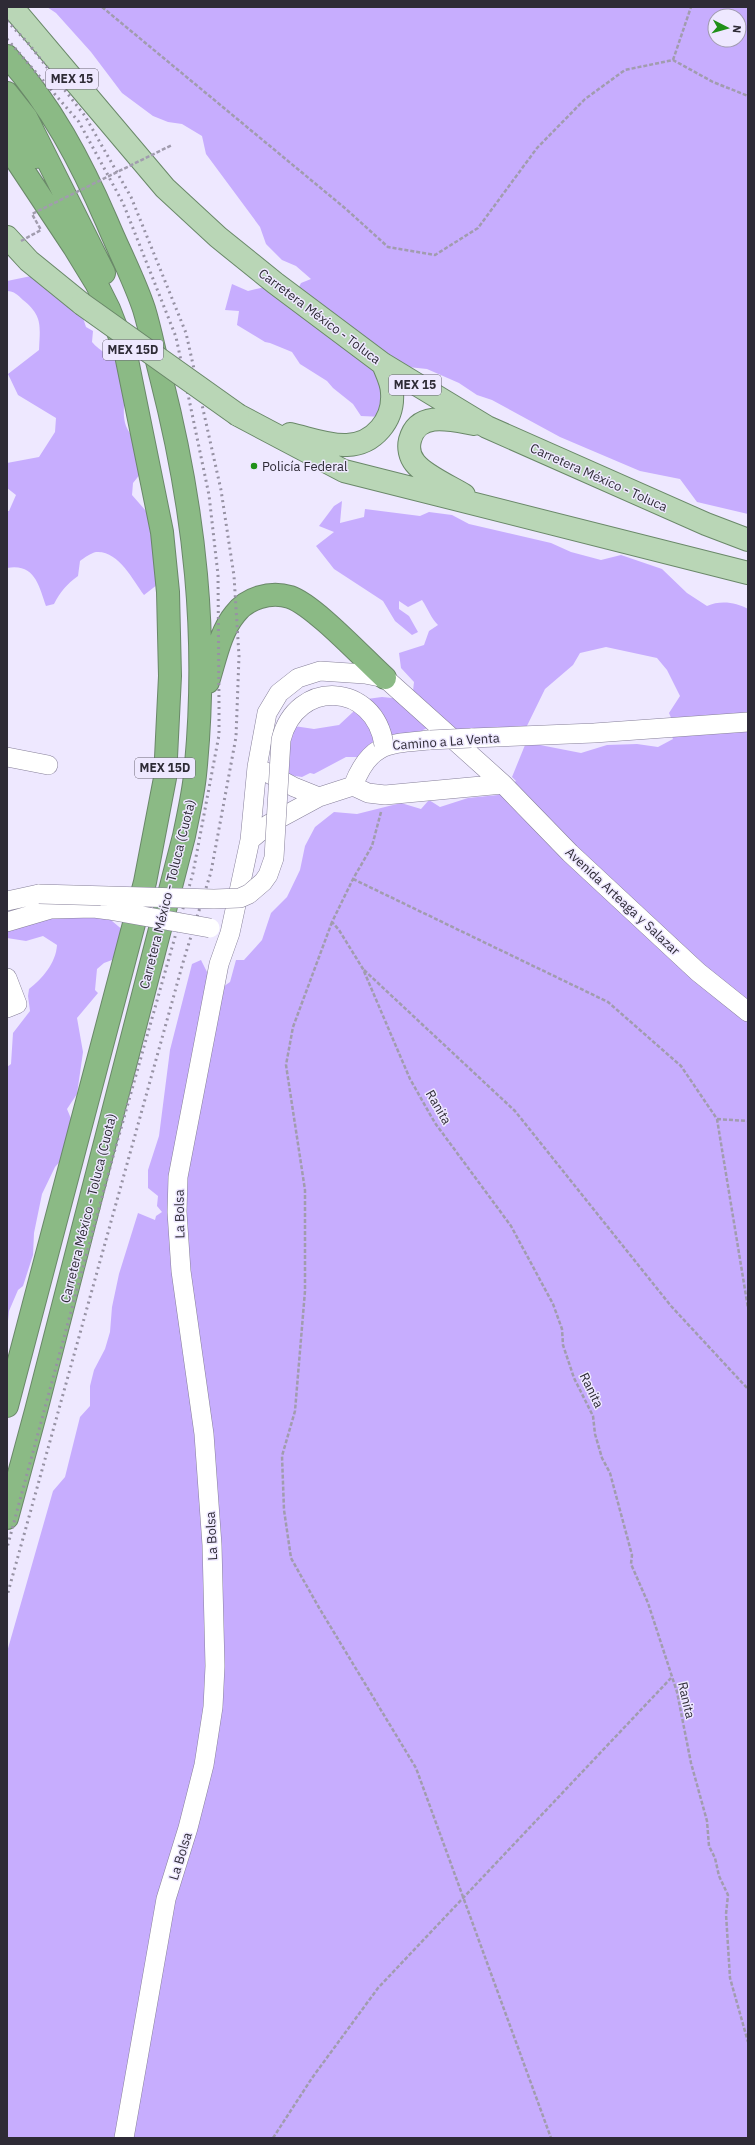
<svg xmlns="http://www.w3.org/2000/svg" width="755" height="2145" font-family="'IBM Plex Sans',sans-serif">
	<rect width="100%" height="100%" fill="#eee8ff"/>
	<path fill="#c7adfe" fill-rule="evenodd" d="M47 7H748V514L697 502 680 479 640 471 560 437 492 400 477 395 459 383 427 369 408 367 383 417 361 416 353 404 333 388 327 381 300 364 292 352 270 343 265 342 237 325 239 311 225 310 232 284 248 291 265 287 297 291 301 283 311 279 296 266 282 260 266 244 260 227 206 154 202 136 182 124 168 122 153 116 122 93 91 52 56 13ZM715 16H739V40H715Z
		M41 274 79 306 86 327 93 331 92 342C99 351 114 357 120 366 132 385 119 406 126 426 130 436 141 447 147 456L145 468 133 483 132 495 160 527 162 581 144 595C133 580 118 550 96 552 91 553 84 558 80 561L78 576C67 584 60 592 54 604L46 606C39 586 35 563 7 568V511H9L16 495 7 488V463L39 457 55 432 56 418 18 395 8 374 39 350C40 326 43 316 23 300 18 295 14 291 7 291V281Z
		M342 501 340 523 364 517 365 509 420 516 429 512 452 515 469 524 551 543 571 552 601 560 621 555 662 569 687 593 707 606C720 600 736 602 748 609V2138H7V1652L53 1491 65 1477 80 1417 90 1406V1386L94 1370 105 1349 110 1332 112 1307 119 1274 138 1213 155 1220 156 1216 162 1212 157 1206 158 1196 148 1188V1170L159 1136 170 1050 192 964 201 960 208 974 220 989 230 982 236 960H244L262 940 271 913 287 897 300 870 305 846 315 827 334 812 357 814 401 803 421 809 429 800 440 807 468 798 498 795 516 781 512 777 525 745 535 738 540 745 581 753 607 745 637 744 658 747 673 739 667 724 672 720 669 713 680 696 667 670 657 658 606 647 580 653 573 665 545 689 523 734 482 728 461 730 432 726 423 730 413 746 363 765 357 757H346L314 774 310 773 302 777 289 775 287 757 282 751 294 726 314 729 339 725 367 699 382 697 412 700 414 682 401 668 399 653 424 645 429 631 438 625C431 618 428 609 422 600L408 607 399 601V609L409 616 418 632 412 635 395 621 383 601 334 569 316 546 334 532 319 526 334 506Z
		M104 910 112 921 124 931 112 960 104 963 97 969 95 990 98 993 77 1018 83 1052 77 1094 67 1109 72 1121 67 1154 55 1167 42 1194 34 1233 33 1255 23 1286 18 1290 9 1311 7 1331V1067L11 1064 13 1033 30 1011 28 996 29 989C42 979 56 963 57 945L43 936 26 941 7 938V923Z"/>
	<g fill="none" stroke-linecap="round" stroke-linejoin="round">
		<defs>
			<path id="minor" d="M471 738 594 733 748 722
				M7 757 48 765
				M266 772 294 787 319 797
				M353 786 368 793 385 795 503 784
				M250 840 257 767 267 713 279 693 298 678 320 671 365 674 385 678 503 784 570 853 698 972 748 1012
				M7 901 39 894
				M7 922 51 909 94 908 109 910
				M7 978 17 1004 7 1008
				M124 2138 166 1899 188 1828 204 1765 213 1707 215 1666 212 1545 204 1434 181 1271 177 1212 178 1177 219 964 230 933 250 840 269 824 319 797 353 786C370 742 388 744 430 740"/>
			<path id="major" d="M12 7 165 188 218 237 275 283 383 364 487 427 706 524 748 540
				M7 237 29 261 82 304
				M238 415 344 471 748 573
				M290 434C308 438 328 446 347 445 374 444 394 420 392 393 392 383 387 374 383 364
				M464 495C451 487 424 475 415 463 410 457 408 448 410 440 418 410 452 420 474 424"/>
			<path id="highway" d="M7 56C51 105 81 162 107 222 119 251 134 279 144 309 151 332 155 355 161 377 195 510 209 638 195 775 193 795 188 816 184 836L36 1411 7 1518
				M7 93 26 117 104 273
				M7 122 36 157
				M7 146 74 247 96 283 109 309 125 350 162 532 168 592 170 676 165 778 145 882 7 1406
				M208 682C215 660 220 632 235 614 247 598 270 591 290 597 314 605 364 659 385 678"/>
		</defs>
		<use href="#minor" stroke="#87809a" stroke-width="20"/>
		<use href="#major" stroke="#6a8869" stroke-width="24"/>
		<use href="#highway" stroke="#6a8869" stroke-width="24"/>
		<path stroke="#a19cae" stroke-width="2.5" stroke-dasharray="4 2" stroke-linecap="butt" d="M102 7 346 209 388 247 435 255 478 228 537 148 585 99 625 70 673 60 713 82 748 96
			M673 60 691 7
			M381 812 372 846 353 879 332 922 339 930 363 969 410 1079 435 1123 511 1226 553 1304 562 1329 563 1345 574 1378 593 1416 595 1434 602 1458 610 1473 632 1555 631 1564 648 1603 677 1692 691 1763 707 1821 709 1846 715 1858 719 1876 728 1895 726 1914 730 1978 748 2042
			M353 879 608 1002 681 1066 717 1119 748 1308
			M332 922 293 1027 286 1065 305 1190V1291L295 1411 282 1456 284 1510 291 1558 318 1606 416 1768 551 2138
			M364 970 515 1111 671 1306 748 1389
			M717 1119 748 1121
			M273 2138 312 2078 378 1988 671 1678"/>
		<use href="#minor" stroke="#fff" stroke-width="19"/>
		<use href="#major" stroke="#b9d6b6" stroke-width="22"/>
		<use href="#highway" stroke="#8bba85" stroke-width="22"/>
		<path stroke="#9792a4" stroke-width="3" stroke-dasharray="2 4" stroke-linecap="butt" d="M7 21 28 43 85 116 131 197 186 333 221 490 234 576 239 656 236 737 211 872 184 959 7 1596
			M7 39 79 122 123 203 176 337 209 495 218 575 219 705V735L193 873 114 1153 7 1548"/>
		<defs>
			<path id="minor-bridge" d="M430 740 471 738
				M39 894 214 899 240 898 249 894 263 882 268 875 274 858 281 740C296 678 375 682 384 745
				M109 910 210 928"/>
			<path id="major-bridge" d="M82 304 238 415"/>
		</defs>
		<use href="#minor-bridge" stroke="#87809a" stroke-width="20" stroke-linecap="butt"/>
		<use href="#major-bridge" stroke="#6a8869" stroke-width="24" stroke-linecap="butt"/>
		<path stroke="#a19cae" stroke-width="2.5" stroke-dasharray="4 2" stroke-linecap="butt" d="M21 241 41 230 32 214 172 145"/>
		<use href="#minor-bridge" stroke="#fff" stroke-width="19"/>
		<use href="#major-bridge" stroke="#b9d6b6" stroke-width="22"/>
	</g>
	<circle fill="#1f9018" stroke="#eee8ff" stroke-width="1.5" cx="254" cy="466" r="4"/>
	<g text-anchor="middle" stroke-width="3" stroke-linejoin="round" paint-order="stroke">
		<g fill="#eee8ff" stroke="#686472" stroke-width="1">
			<rect x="46" y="69" width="52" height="20" rx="3"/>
			<rect x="103" y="340" width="60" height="20" rx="3"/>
			<rect x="389" y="375" width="52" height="20" rx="3"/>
			<rect x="135" y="758" width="60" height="20" rx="3"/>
		</g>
		<g font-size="12" font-weight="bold" fill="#2e2b36">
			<text x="72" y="83">MEX 15</text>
			<text x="133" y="354">MEX 15D</text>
			<text x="415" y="389">MEX 15</text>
			<text x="165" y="772">MEX 15D</text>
		</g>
		<g font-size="13" fill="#2e2b36" stroke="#eee8ff">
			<text transform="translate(320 316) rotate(37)" y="5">Carretera México - Toluca</text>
			<text transform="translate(599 477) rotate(24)" y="5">Carretera México - Toluca</text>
			<text transform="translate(446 741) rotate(-4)" y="5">Camino a La Venta</text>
			<text transform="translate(167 894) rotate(-76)" y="5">Carretera México - Toluca (Cuota)</text>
			<text transform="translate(623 901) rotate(43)" y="5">Avenida Arteaga y Salazar</text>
			<text transform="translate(439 1107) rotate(60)" y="5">Ranita</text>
			<text transform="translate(88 1208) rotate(-76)" y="5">Carretera México - Toluca (Cuota)</text>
			<text transform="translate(179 1214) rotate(-91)" y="5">La Bolsa</text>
			<text transform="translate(592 1390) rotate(64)" y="5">Ranita</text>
			<text transform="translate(211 1536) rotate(-93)" y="5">La Bolsa</text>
			<text transform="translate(687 1700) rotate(77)" y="5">Ranita</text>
			<text transform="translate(180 1856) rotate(-73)" y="5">La Bolsa</text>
		</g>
		<g font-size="13" fill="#2e2b36" stroke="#eee8ff" text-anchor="start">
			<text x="262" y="471">Policía Federal</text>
		</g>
	</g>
	<rect width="755" height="2145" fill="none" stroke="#2e2b36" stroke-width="16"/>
	<g transform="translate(727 28) rotate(96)"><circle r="19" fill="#eee8ff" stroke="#a19caf"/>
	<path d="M0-3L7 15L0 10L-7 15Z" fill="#1f9018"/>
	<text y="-6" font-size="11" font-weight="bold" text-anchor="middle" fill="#2e2b36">N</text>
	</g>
</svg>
